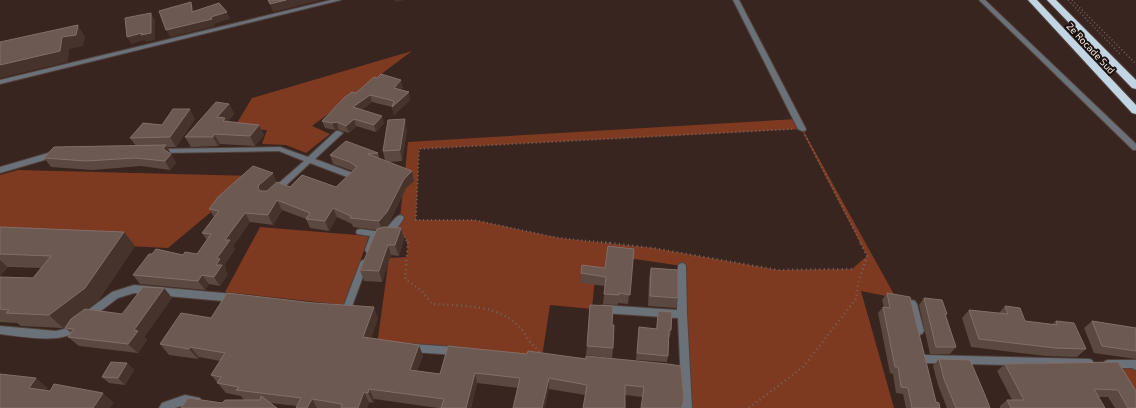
<svg xmlns="http://www.w3.org/2000/svg" width="1136" height="408" font-family="'Exo 2',sans-serif">
	<rect width="100%" height="100%" fill="#38251f"/>
	<path fill="#7e3921" fill-rule="evenodd" d="M412 51 312 126 330 134 306 153 286 145 262 144 267 130 234 128 252 98Z
		M797 119 896 298 861 291 894 408H687L682 266 607 255 604 277H595L592 309 550 305 542 357 377 345 389 258 407 257C408 240 408 236 392 229L400 218 408 142ZM801 129 867 256 852 269 778 270 653 248 559 238 474 220H416L419 149Z
		M18 170 254 176 168 248 0 240V175Z
		M260 227 369 236 345 305 225 292Z
		M1109 364H1136V398Z"/>
	<g fill="none" stroke-linecap="round" stroke-linejoin="round">
		<defs>
			<path id="street" d="M331 0H341L0 84V80Z
				M733 0H739L806 129 805 131H802L798 129Z
				M979 0H985L1136 144V150H1133Z
				M336 131H339L343 133 315 159 353 173 354 175 353 177H347L310 163 278 193H272L271 191 272 189 304 161 279 151 158 153 154 151 158 149 280 147 308 157Z
				M55 151 59 154 58 156 0 173V167Z
				M400 215 403 216 404 218C398 228 390 239 378 238L372 252H366L365 250 370 236 357 234 356 232 357 230 360 229 382 232C389 227 394 217 400 215Z
				M364 260 367 261 368 263 350 312 347 313 339 311 337 308 339 305H344L360 263 361 261Z
				M682 263 685 264 686 266 687 314 692 408H682L678 318 603 313 600 312 598 309 600 306 603 305 677 310 678 266 679 264Z
				M134 285 234 294 237 295 239 298 237 301 234 302 134 293 118 298 90 319 87 320 84 319 82 316 84 313 112 292Z
				M912 300 915 301 917 304 924 331 922 334 919 335 916 334 914 331 907 304 909 301Z
				M76 321 79 322 81 325C70 347 20 336 0 334V326L56 331 64 329Z
				M411 344 457 347 460 348 462 351 460 354 457 355 411 352 408 351 406 348 408 345Z
				M925 355 1089 359 1092 360 1094 363 1092 366 1089 367 925 363 922 362 920 359 922 356Z
				M1108 360H1136V370L1132 368H1108L1105 367 1103 364 1105 361Z
				M185 395 200 398 201 401 200 404 196 406 185 405 175 408H159L162 403Z"/>
			<path id="highway" d="M1028 0H1037L1136 105V114L1132 113Z
				M1047 0H1056L1136 80V89L1132 88Z"/>
		</defs>
		<use href="#street" stroke="#52403a" stroke-width="2"/>
		<use href="#highway" stroke="#52403a" stroke-width="2"/>
		<path stroke="#75645e" stroke-width="1.5" stroke-dasharray="1 2.5" stroke-linecap="butt" d="M1068 0 1121 55
			M1072 0 1136 64"/>
		<path stroke="#75645e" stroke-width="2" stroke-dasharray="1 3" stroke-linecap="butt" d="M805 135 861 243
			M402 233 408 243
			M610 243 559 238 474 220H416L419 149 792 129"/>
		<path stroke="#75645e" stroke-width="2.5" stroke-dasharray="1 3.5" stroke-linecap="butt" d="M408 242 405 279 421 290 432 304C462 306 502 304 522 330 525 333 526 337 529 340 532 346 538 348 541 354
			M601 242 653 248 778 270 852 269
			M749 408 803 367 856 299 858 284 867 256 860 242"/>
		<use href="#street" fill="#6a7178" fill-rule="evenodd"/>
		<use href="#highway" fill="#c2d5e5" fill-rule="evenodd"/>
	</g>
	<path fill="#5b4841" d="M403 87 400 90 410 100 394 115 392 107 372 102 362 110 384 123 376 132 356 126 349 133 339 130H335L325 128 322 121 356 93Z
		M229 104 234 114 228 121 264 135 255 146 220 144 218 146 191 147 185 137Z
		M195 119 176 147H167L176 163 170 170 141 166 93 170 51 167 44 158 136 146 130 138 162 125Z
		M407 130 402 161 389 162 414 181 406 188 390 221 385 227 401 228 404 239 399 256 391 255 382 282 364 281 360 270 377 230 353 227 352 224 337 217 329 231 310 228 306 219 282 210 273 225 250 222 233 246 235 249 224 265 226 268 225 270 228 274 220 286 209 284 205 290 140 284 133 275 183 255 197 254 207 240 202 233 214 217 209 209 277 183 290 187H336L353 171 333 164 330 155 378 153 379 158 385 161 383 151Z
		M0 227 124 232 135 246 98 301 87 309 122 314 164 288 172 298 144 337 147 340 138 353 79 346 68 337 71 333 65 328 67 325 63 328 21 326 17 323 0 322V277L33 278 41 268 8 267 0 276Z
		M634 249 628 304 618 303V305L603 304 605 286 580 283 581 273 605 268Z
		M651 268 678 298 676 308 648 306 649 278Z
		M887 293 936 402 940 408H906L903 394 896 393 893 374 890 373 878 313 883 307H884L882 300Z
		M924 298 947 314 946 316 956 347 950 354H930L919 305Z
		M1005 306 1025 321 1052 324 1056 321 1086 349 1077 357 1046 356 971 347 962 318 969 310 999 313Z
		M658 311 671 330 670 337H669L668 356 667 362 636 360 639 327 656 329Z
		M211 318H378L371 338 423 356 417 371 440 374 527 354 668 364 642 397 625 395H585L549 389 518 388 477 383 471 408H438L374 399 373 403 369 402 367 408H296L297 406 270 403H222L244 400 241 396 226 393 211 375 220 361 199 357 198 359 169 355 160 344Z
		M1092 321 1136 328V359L1094 353 1084 328Z
		M612 325 613 348 612 358 586 355 587 346Z
		M939 359 990 408H947L938 385 933 366Z
		M1118 362 1136 408H1115L1108 397H1098L1105 408H1000V406L1007 400H1012L997 371 1005 364Z
		M127 363 134 370 125 385 109 383 102 377Z"/>
	<path fill="#46332c" d="M286 0H321L273 12 270 4Z
		M395 0H405L395 2Z
		M191 2 194 9 196 19 192 12Z
		M227 12 230 19 214 24 215 26 170 37 166 30Z
		M151 13 155 20V40L145 42V40L131 44 127 37Z
		M78 25 85 37 83 46 69 49 68 62 0 78V65Z
		M401 80 403 87 396 95 394 88Z
		M409 92 410 100 394 115 392 107Z
		M370 95 372 102 356 115 353 107Z
		M229 104 234 114 227 122 230 127 217 117Z
		M190 109 195 119 176 147 170 137Z
		M382 116 384 123 376 132 374 125Z
		M354 119 356 126 349 133 346 126Z
		M405 119 407 130 402 161 400 150Z
		M337 122 339 130H335L332 123Z
		M259 125 264 135 255 146 250 136Z
		M214 134 220 144 218 146 213 137Z
		M166 145 171 154 170 156 171 154 176 163 170 170 165 161 163 149Z
		M412 171 414 181 406 188 390 221 382 230 379 221 404 179Z
		M273 173 277 183 264 194 258 188 259 185Z
		M277 200 282 210 273 225 268 215Z
		M333 208 337 217 329 231 325 221Z
		M245 213 250 222 233 246 235 249 224 265 226 268 225 270 228 274 220 286 214 277 217 258 225 240Z
		M401 228 404 239 399 256 395 245Z
		M124 232 135 246 98 301 63 328 49 315Z
		M388 245 391 255 382 282 379 271Z
		M0 260 8 267 0 276Z
		M202 275 209 284 205 290 198 281Z
		M164 288 172 298 144 337 147 340 138 353 128 344 134 330Z
		M374 307 378 318 368 348 363 337Z
		M419 345 423 356 414 380 410 370Z
		M190 347 199 357 198 359 189 349Z
		M127 363 134 370 125 385 118 378Z
		M475 373 477 383 471 408H466Z
		M36 378 48 388 41 397 29 388Z
		M549 378V389L545 408H542Z
		M369 389 374 399 373 403 368 393Z
		M364 392 369 402 367 408H358Z
		M103 393 114 403 110 408H93Z
		M312 399 317 408H307Z"/>
	<path fill="#6c5952" stroke="#816f69" d="M268 0H286L270 4Z
		M191 2 192 12 219 3 227 12 211 17 212 19 166 30 159 11Z
		M151 13V33L141 35 142 33 127 37 125 18Z
		M78 25 76 35 62 37 60 51 0 65V42Z
		M381 74 401 80 394 88 409 92 392 107 394 101 370 95 353 107 382 116 374 125 354 119 346 126 337 122 332 123 322 121 344 98 352 92 356 93 374 77 377 78Z
		M216 102 229 104 217 117 225 118 223 121 259 125 250 136 214 134 213 137H185Z
		M173 109H190L170 137 130 138 143 123 162 125Z
		M405 119 400 150 383 151 388 120Z
		M346 141 378 153 368 154 412 171 404 179 387 212 379 221 350 218 351 216 333 208 325 221 306 219 310 213 277 200 268 215 245 213 225 240H230L217 258 220 259 216 265H222L214 277 202 275 198 281 133 275 149 254H152L156 249 183 255 185 252 197 254 211 234 202 233 219 211 209 209 218 197 253 166 273 173 259 185 258 188 260 191H267L277 182 290 187 302 175 336 187 357 167 350 162 330 155Z
		M166 145 163 149 171 154 165 161 135 158 86 161 44 158 54 147Z
		M0 227 124 232 85 288 49 315 6 313 9 310 0 309V277L33 278 51 256 0 254Z
		M384 227 401 228 395 245H388L379 271 360 270 377 229Z
		M608 246 634 249 630 295 619 293V295L604 294 606 277 581 273 582 265 605 268Z
		M651 268 678 270V298L650 296Z
		M143 287 164 288 134 330 138 331 128 344 68 337 74 329 65 328 71 319 85 309 122 314Z
		M227 293 314 303 374 307 363 337 419 345 410 370 440 374 448 346 527 354 528 351 586 359V356L668 364 681 366 684 398 682 408H641L644 387 625 385V408H583L587 385 549 378 542 408H513L520 378 475 373 466 408H441L444 399 369 389 368 393 364 392 358 408H341L342 404 312 399 307 408H296L301 398 236 390 239 387 217 383 221 377 211 375 225 353 190 347 189 349 160 344 181 313 211 318Z
		M887 293 910 297 936 402 939 403 940 408H912L908 388 901 387 898 367H895L883 307 890 308Z
		M924 298 942 300 947 314H945L956 347H936Z
		M590 305 613 306 612 325H614L613 348 587 346Z
		M1005 306 1020 308 1025 321 1057 325 1056 321 1074 323 1086 349 1055 348 979 339 969 310 1008 314Z
		M658 311 672 312 671 330H669L668 356 637 353 639 327 657 329Z
		M1092 321 1136 328V351L1102 346Z
		M939 359 970 360 985 395 990 408H956L944 379Z
		M111 362 127 363 118 378 102 377Z
		M1118 362 1136 391V408H1128L1118 390 1094 389 1105 408H1011L1007 400H1024L1005 364Z
		M0 374 36 378 29 388 50 391 54 384 103 393 93 408H0Z
		M261 396 277 408H181L188 398 222 403 225 400H260Z"/>
	<g text-anchor="middle" stroke-width="4" stroke-linejoin="round" paint-order="stroke">
		<g font-size="10" fill="#f3e6e2" stroke="#19110e">
			<text transform="translate(1091 48) rotate(47)" y="4">2e Rocade Sud</text>
		</g>
	</g>
</svg>
